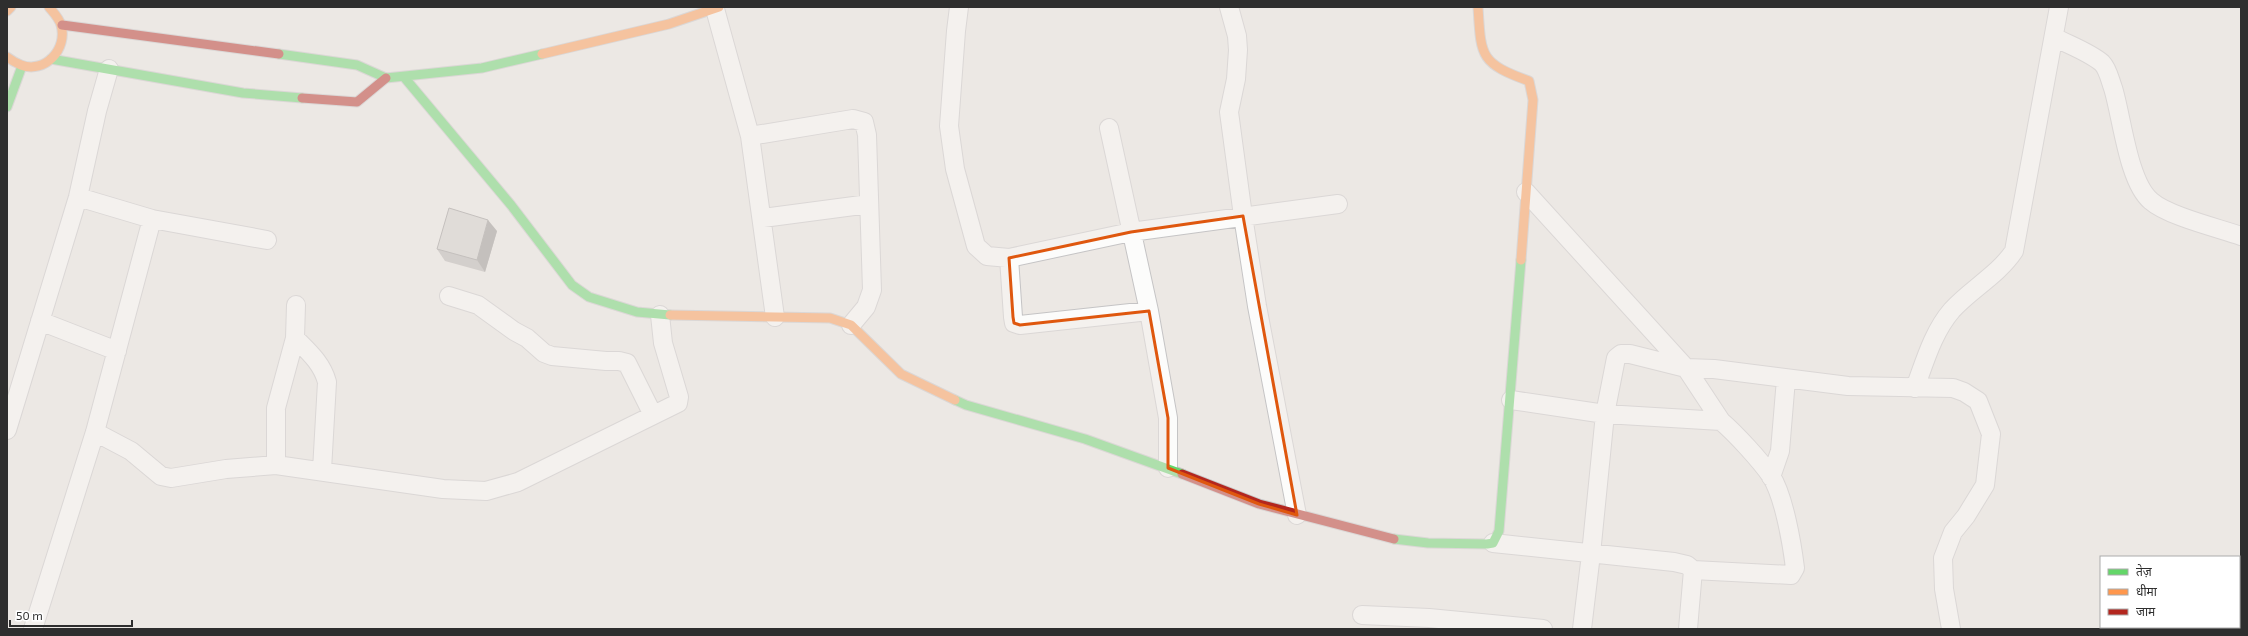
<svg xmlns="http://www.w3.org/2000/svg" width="2248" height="636" font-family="'Exo 2','Noto Sans Devanagari',sans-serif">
	<rect width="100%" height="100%" fill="#ece8e4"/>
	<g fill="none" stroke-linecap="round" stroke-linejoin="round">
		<defs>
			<path id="street" d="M959 7 956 31 949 126 955 169 976 246 987 256 1009 258 1131 232 1338 204
				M1229 7 1237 36 1238 50 1236 79 1229 112 1243 216 1257 306 1297 515
				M715 9 750 136 775 317
				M2054 37C2069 45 2089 52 2102 63 2108 69 2110 80 2113 88 2122 117 2128 182 2151 201 2168 216 2218 228 2241 236
				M1109 128 1149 311 1168 418V468
				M750 136 853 119 864 122 867 135 872 290 866 307 851 325
				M1526 192 1686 368 1721 421
				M78 197 152 219 267 240
				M763 218 869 204
				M1009 258 1013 317 1014 323 1020 325 1149 311
				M449 296 478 305 514 331 527 338 544 353 552 356 606 361H619L627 363 653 415
				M40 321 117 351
				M295 338C308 351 322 363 327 382L322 470
				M1915 388C1925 361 1933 332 1952 310 1971 289 1998 275 2014 251L2059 7
				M7 430 78 197 97 111 109 69
				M95 432 131 451 161 476 171 478 226 469 276 465 443 489 486 491 518 482 678 403 679 397 663 343 660 315
				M276 465V408L295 338 296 305
				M1771 477 1780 451 1786 379
				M1493 543 1674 562 1687 565 1693 570 1791 575 1795 568C1792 544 1784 496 1771 476 1760 460 1736 434 1721 421L1605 414 1511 400
				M1362 615 1429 618 1543 629
				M33 629 95 432 152 219
				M1582 629 1591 554 1605 414 1616 358 1621 354H1630L1686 368 1714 369 1848 386 1953 388 1964 392 1978 401 1991 434 1985 485 1966 516 1953 532 1943 558 1944 589 1951 629
				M1688 629 1693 570"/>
			<path id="fast" d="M279 54 357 65 386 78 482 68 542 54
				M51 59 243 93 302 98
				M404 77 511 205 572 285 589 297 637 312 670 315
				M7 107 22 66
				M955 400 966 405 1085 439 1182 474
				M1394 539 1428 543 1487 544 1493 543 1499 531 1521 260"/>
			<path id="slow" d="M1478 7C1481 57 1480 63 1529 81L1533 100 1521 260
				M7 11 11 7
				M542 54 669 24 719 7
				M7 57C11 60 16 63 21 65 45 74 68 49 61 25 59 18 54 13 49 7
				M670 315 830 318 851 325 901 374 955 400"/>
			<path id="jam" d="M62 25 279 54
				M302 98 357 102 386 78
				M1182 474 1259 504 1394 539"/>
		</defs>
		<use href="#street" stroke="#c5c4c5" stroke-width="20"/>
		<use href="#fast" stroke="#c5c4c5" stroke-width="11"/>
		<use href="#slow" stroke="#c5c4c5" stroke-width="11"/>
		<use href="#jam" stroke="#c5c4c5" stroke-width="11"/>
		<use href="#street" stroke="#fcfcfb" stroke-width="18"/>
		<use href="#fast" stroke="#63d668" stroke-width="9"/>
		<use href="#slow" stroke="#ff974d" stroke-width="9"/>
		<use href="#jam" stroke="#b3261e" stroke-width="9"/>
	</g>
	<path fill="#b4b1af" d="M497 231 485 272 445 261 437 249Z"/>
	<path fill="#92908e" d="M488 220 497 231 485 272 477 260Z"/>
	<path fill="#d1cecb" stroke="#92908e" d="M449 208 488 220 477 260 437 249Z"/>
	<path d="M0 0H2248V636H0ZM1243 216 1297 515 1259 504 1168 468V418L1149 311 1020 325 1014 323 1013 317 1009 258 1131 232Z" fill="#ece8e4" fill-opacity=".55" fill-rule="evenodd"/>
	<path fill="none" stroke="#df570e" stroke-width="3" stroke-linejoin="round" d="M1243 216 1297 515 1259 504 1168 468V418L1149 311 1020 325 1014 323 1013 317 1009 258 1131 232Z"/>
	<rect width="2248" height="636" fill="none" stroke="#2e2e2e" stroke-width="16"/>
	<rect x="2100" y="556" width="140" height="72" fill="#ffffff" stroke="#ababab"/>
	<rect x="2108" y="569" width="20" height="6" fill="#63d668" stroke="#ababab"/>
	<text x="2136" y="576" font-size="12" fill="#2e2e2e">तेज़</text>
	<rect x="2108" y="589" width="20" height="6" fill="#ff974d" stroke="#ababab"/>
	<text x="2136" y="596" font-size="12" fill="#2e2e2e">धीमा</text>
	<rect x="2108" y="609" width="20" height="6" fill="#b3261e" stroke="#ababab"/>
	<text x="2136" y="616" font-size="12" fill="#2e2e2e">जाम</text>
	<path d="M10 620v6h122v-6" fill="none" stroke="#2e2e2e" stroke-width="2"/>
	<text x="16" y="620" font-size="12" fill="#2e2e2e" stroke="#ffffff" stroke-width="3" paint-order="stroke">50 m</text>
</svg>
